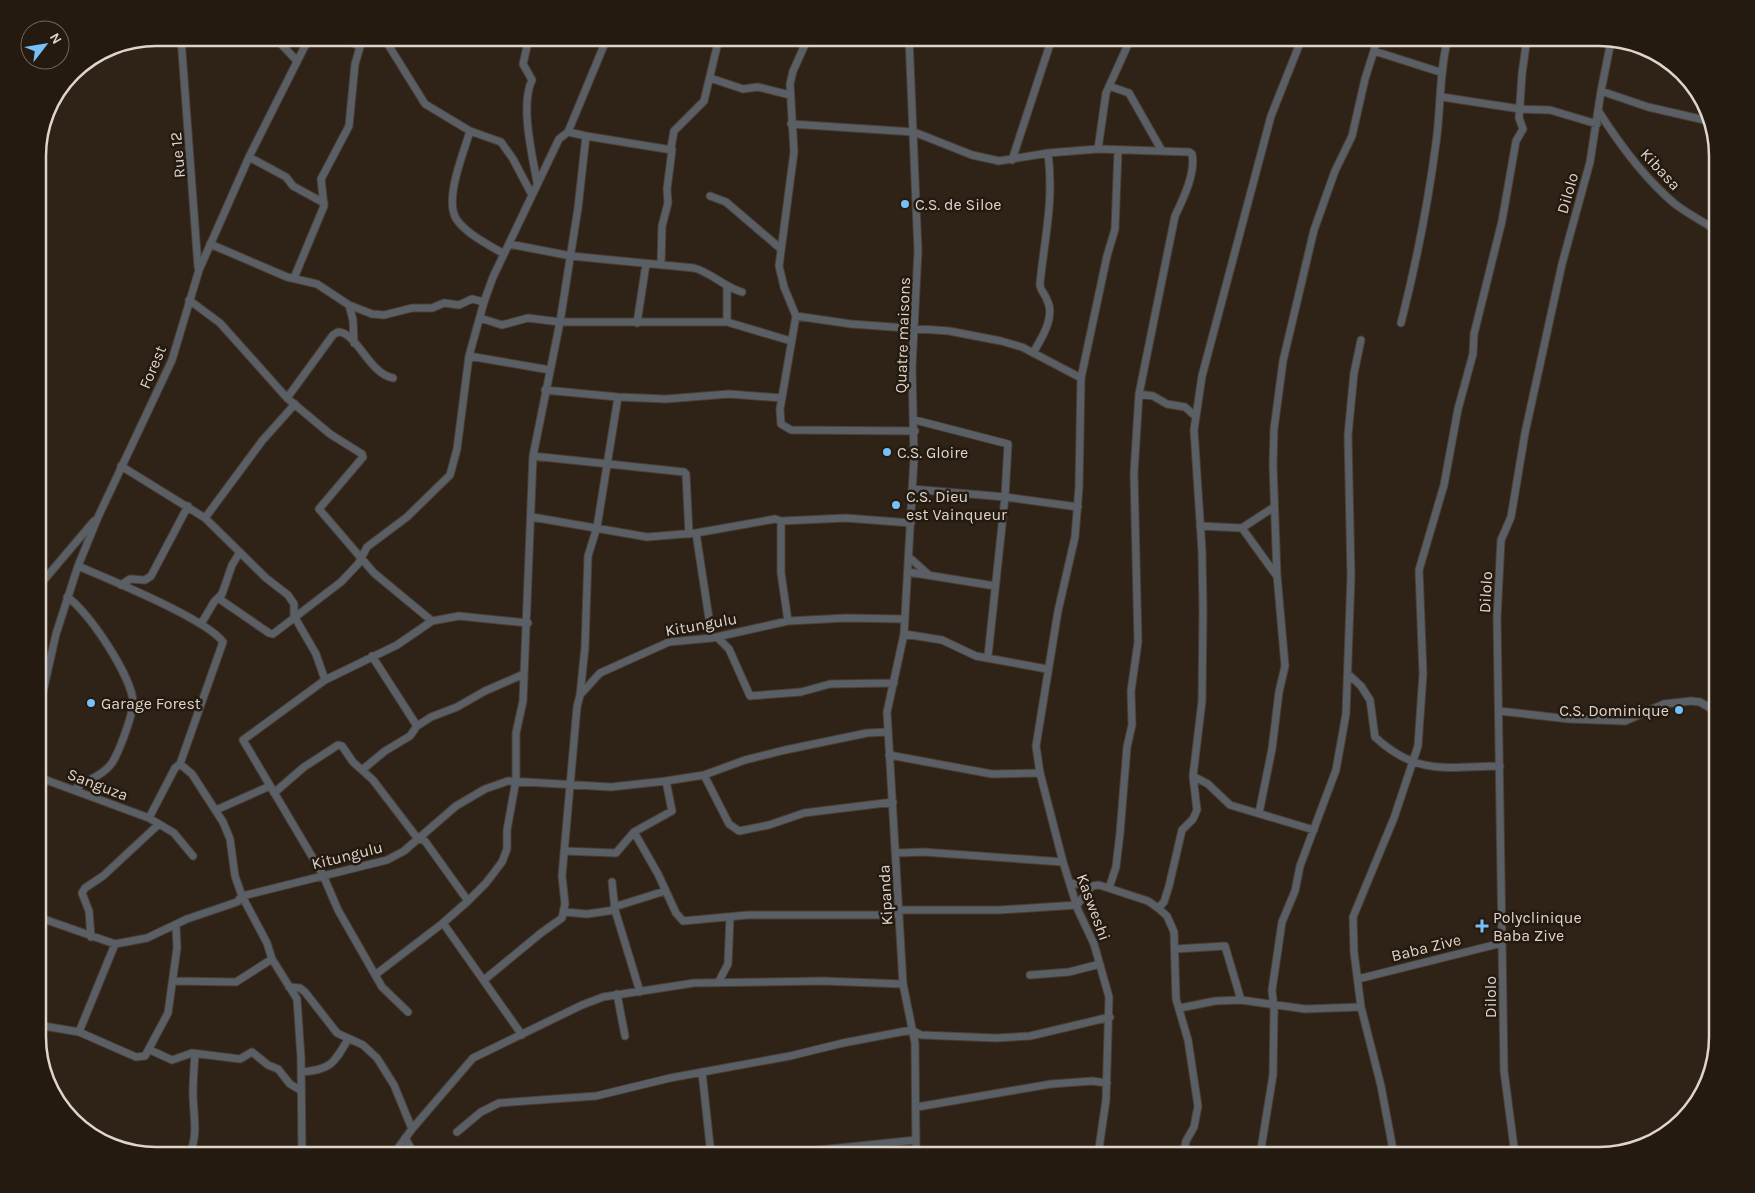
<svg xmlns="http://www.w3.org/2000/svg" width="1755" height="1193" font-family="Karla,sans-serif">
	<rect width="100%" height="100%" fill="#2f2318"/>
	<g fill="none" stroke-linecap="round" stroke-linejoin="round">
		<defs>
			<path id="minor" d="M181 38 198 267
				M280 38 281 44 297 61
				M384 38 425 104 470 131 501 142 513 159 532 195
				M529 38 523 64 532 80C520 105 532 154 537 182
				M808 38 793 71 790 84 794 152 779 266 784 287 796 316 780 409 781 424 791 430 915 431
				M909 38 918 251 912 367 914 458 904 634 887 712 903 984 915 1043 916 1155
				M1374 51 1440 72
				M710 78 743 89 758 87 790 95
				M1109 86 1129 93 1162 151
				M1601 91 1648 107 1709 121
				M1442 97 1520 109 1550 110 1597 124
				M1599 112C1620 145 1645 179 1675 204 1688 214 1704 222 1717 231
				M791 124 914 132 972 155 999 161 1048 153 1098 149 1189 152 1192 154C1196 173 1183 199 1175 216L1139 394 1134 473 1138 642 1131 691 1132 725 1127 747 1120 833 1116 867 1109 888
				M470 131C464 152 443 201 457 220 468 235 489 245 504 254
				M586 136 672 150 667 189 668 203 662 226 661 265
				M671 148 674 131 704 101 719 38
				M1098 149 1106 93 1131 38
				M249 157 286 177 293 186 324 203
				M1012 160 1052 38
				M710 196 726 202 781 249
				M210 244 287 277 317 284 349 305 372 314 384 315 412 308H432L444 303 459 305 472 299 484 302
				M509 244 571 256 694 268C712 273 724 287 742 292
				M294 278 324 206 321 179 349 126 355 64 360 47 344 38
				M189 300 220 323 287 398 330 434 362 454 363 457 319 509 374 573 432 621
				M349 305 353 320 354 343
				M796 316 851 324 949 331 1001 341 1022 347 1081 378
				M480 318 502 325 528 318 560 322H727L791 341
				M727 322V287
				M637 323 646 264
				M1401 323C1416 264 1428 204 1436 143 1441 108 1439 72 1448 38
				M1033 353C1041 339 1056 317 1047 300 1045 293 1039 290 1040 283 1045 236 1054 200 1048 153
				M469 356 550 370
				M545 390 618 397 666 399 729 394 782 398
				M1139 394 1153 396 1167 404 1185 407 1195 416
				M287 398 333 335 338 332C357 332 369 374 393 378
				M915 420 1008 444 1005 497 988 656
				M533 456 684 472 686 474 689 534
				M121 466 205 518 266 578 288 595 294 604V616L316 654 325 680
				M912 489 1005 497 1078 507
				M532 517 647 537 696 533 775 519 781 521 846 518 911 523
				M205 518 262 441 295 404
				M781 521V573L788 621
				M1200 526 1242 528 1274 507
				M1242 528 1276 575
				M696 533 712 638
				M909 557 929 575
				M78 566C108 579 207 619 223 642L180 764 175 768 149 818
				M908 572 995 586
				M121 585 130 579 145 580 151 576 188 506
				M38 587 94 521
				M67 597C88 610 132 677 133 702 133 715 119 752 112 763 103 776 86 780 75 789
				M218 598 269 633 273 634 341 582 358 564 367 547 407 517 450 475 457 449 469 356 484 302 493 277 559 139 568 132 607 38
				M201 624 214 602 222 594 232 565 240 552
				M904 634 942 640 976 656 1047 669
				M717 637 729 649 750 696 801 692 830 684 894 683
				M372 656 417 726
				M1348 674 1361 686 1370 700 1375 737C1417 776 1447 767 1500 766
				M580 695 600 673 669 642 712 638 788 621 846 618 904 619
				M1499 711 1569 719 1625 721 1664 704 1691 701 1700 702 1717 712
				M38 714 56 634 78 566 98 517 172 360 199 270 249 157 309 38
				M889 755 992 774 1040 773
				M180 764 192 774 223 822 230 839 235 876 242 896 267 943 272 959 297 999 301 1058 302 1155
				M362 770 385 751 410 736 417 726 431 717 457 707 485 691 524 674
				M704 775 729 824 739 831 769 825 804 813 893 802
				M1193 776 1208 784 1230 805 1314 830
				M38 777 149 818 174 833 193 856
				M274 793 304 767 338 745 342 746 353 762 373 780 418 839 425 841 468 901
				M216 810 270 786
				M1259 813 1272 749 1279 692 1285 666 1277 575 1273 465 1274 429 1283 361 1314 230 1335 171 1352 136 1365 79 1378 38
				M634 832 658 874 676 913 683 921 748 915H887L896 914 900 910H999L1077 905 1092 886 1099 885 1148 901 1158 908 1167 916 1174 932 1176 999 1188 1040 1198 1106 1194 1127 1186 1141 1183 1155
				M564 851 616 853 634 832 672 811 666 781
				M897 853 924 852 1063 862
				M612 882 615 910 640 992
				M1070 883 1092 886
				M614 907 665 891
				M1158 908 1164 902 1169 886 1182 830 1193 819 1197 810 1193 776 1202 701 1203 610 1202 551 1194 430 1202 376 1271 116 1302 38
				M564 912 587 914 615 910
				M38 917 115 944 147 938 187 919 237 902 242 896 387 860 404 851 456 806 485 789 508 781 611 787 666 781 704 775 745 760 785 750 867 733 887 732
				M443 923 522 1035
				M91 937 89 911 82 893 85 888 103 876 159 824
				M1175 949 1225 946 1241 1000
				M375 975 443 923 468 901 486 883 502 862 507 849V830L516 780V733L523 701 533 456 560 322 578 208 586 136 568 132
				M1030 975 1069 972 1100 964
				M1358 979 1502 943
				M484 980 541 933 562 918 565 904 562 876 577 707 580 695 585 647 588 556 597 527 618 397
				M174 981 236 982 272 959
				M718 983 728 964 730 917
				M289 987 300 988 305 992 337 1033 363 1045 377 1058 394 1085 412 1129
				M617 994 625 1036
				M1180 1008 1215 1001 1241 1000 1305 1009 1361 1007
				M408 1012 382 987 338 910 323 875 243 740 325 680 397 645 432 621 459 616 528 623
				M38 1025 79 1032 136 1057 145 1056 168 1013 177 948 176 925
				M79 1032 115 944
				M150 1050 172 1060 192 1053 240 1059 252 1052 268 1065 278 1069 290 1084 300 1090
				M301 1072C330 1070 334 1064 348 1039
				M702 1072 711 1155
				M917 1107 1051 1084 1092 1081 1107 1083
				M457 1132 481 1112 499 1103 596 1096 670 1078 790 1056 843 1043 911 1030 921 1035 996 1038 1030 1036 1110 1017
				M405 1138 415 1155
				M189 1155C199 1136 193 1114 193 1093 193 1080 194 1067 195 1054
				M393 1155 412 1129 473 1058 582 1005 603 997 694 983 823 981 903 984
				M711 1155 800 1152 916 1140
				M1098 1155 1106 1100 1109 997 1094 944 1078 910 1063 862 1040 773 1036 746 1058 611 1075 537 1079 487 1081 378 1107 256 1115 229 1118 151
				M1260 1155 1273 1075 1274 1010 1272 990 1282 922 1295 891 1300 866 1336 770 1346 714 1351 576 1348 435 1354 373 1361 340
				M1394 1155 1381 1086 1361 1007 1354 952 1353 917 1394 818 1418 746 1423 674 1419 570 1444 485 1458 409 1473 354 1474 334 1502 221 1516 141 1523 129 1519 118 1522 74 1527 38
				M1515 1155 1504 1071 1497 618 1501 540 1511 517 1525 433 1562 264 1590 162 1601 91 1611 41"/>
		</defs>
		<use href="#minor" stroke="#4b3f35" stroke-width="9"/>
		<use href="#minor" stroke="#595f65" stroke-width="7"/>
	</g>
	<g fill="#77bff7" stroke="#251a0f" stroke-width="2">
		<circle cx="905" cy="204" r="5"/>
		<circle cx="887" cy="452" r="5"/>
		<circle cx="896" cy="505" r="5"/>
		<circle cx="91" cy="703" r="5"/>
		<circle cx="1679" cy="710" r="5"/>
		<path d="M1479.5 918.5h5v5h5v5h-5v5h-5v-5h-5v-5h5z"/>
	</g>
	<g text-anchor="middle" stroke-width="5" stroke-linejoin="round" paint-order="stroke">
		<g font-size="16" fill="#ddd5ce" stroke="#251a0f">
			<text transform="translate(177 155) rotate(-95)" y="6">Rue 12</text>
			<text transform="translate(1661 169) rotate(47)" y="6">Kibasa</text>
			<text transform="translate(1567 193) rotate(-74)" y="6">Dilolo</text>
			<text transform="translate(902 335) rotate(-88)" y="6">Quatre maisons</text>
			<text transform="translate(152 367) rotate(-67)" y="6">Forest</text>
			<text transform="translate(1485 592) rotate(-87)" y="6">Dilolo</text>
			<text transform="translate(701 624) rotate(-10)" y="6">Kitungulu</text>
			<text transform="translate(98 784) rotate(21)" y="6">Sanguza</text>
			<text transform="translate(347 855) rotate(-14)" y="6">Kitungulu</text>
			<text transform="translate(885 895) rotate(-93)" y="6">Kipanda</text>
			<text transform="translate(1094 907) rotate(70)" y="6">Kasweshi</text>
			<text transform="translate(1426 947) rotate(-14)" y="6">Baba Zive</text>
			<text transform="translate(1490 997) rotate(-90)" y="6">Dilolo</text>
		</g>
		<g font-size="16" fill="#ddd5ce" stroke="#251a0f" text-anchor="start">
			<text x="915" y="210">C.S. de Siloe</text>
			<text x="897" y="458">C.S. Gloire</text>
			<text x="906" y="502">C.S. Dieu<tspan x="906" dy="18">est Vainqueur</tspan></text>
			<text x="101" y="709">Garage Forest</text>
			<text x="1669" y="716" text-anchor="end">C.S. Dominique</text>
			<text x="1493" y="923">Polyclinique<tspan x="1493" dy="18">Baba Zive</tspan></text>
		</g>
	</g>
	<path d="M0 0H1755V1193H0ZM156 46H1599A110 110 0 0 1 1709 156V1037A110 110 0 0 1 1599 1147H156A110 110 0 0 1 46 1037V156A110 110 0 0 1 156 46Z" fill="#251a0f" fill-rule="evenodd"/>
	<path fill="none" stroke="#ddd5ce" stroke-width="2.5" d="M156 46H1599A110 110 0 0 1 1709 156V1037A110 110 0 0 1 1599 1147H156A110 110 0 0 1 46 1037V156A110 110 0 0 1 156 46Z"/>
	<g transform="translate(45 45) rotate(59)"><circle r="24" fill="#251a0f" stroke="#6f655b"/>
	<path d="M0-4L9 19L0 12L-9 19Z" fill="#77bff7"/>
	<text y="-8" font-size="14" font-weight="bold" text-anchor="middle" fill="#ddd5ce">N</text>
	</g>
</svg>
